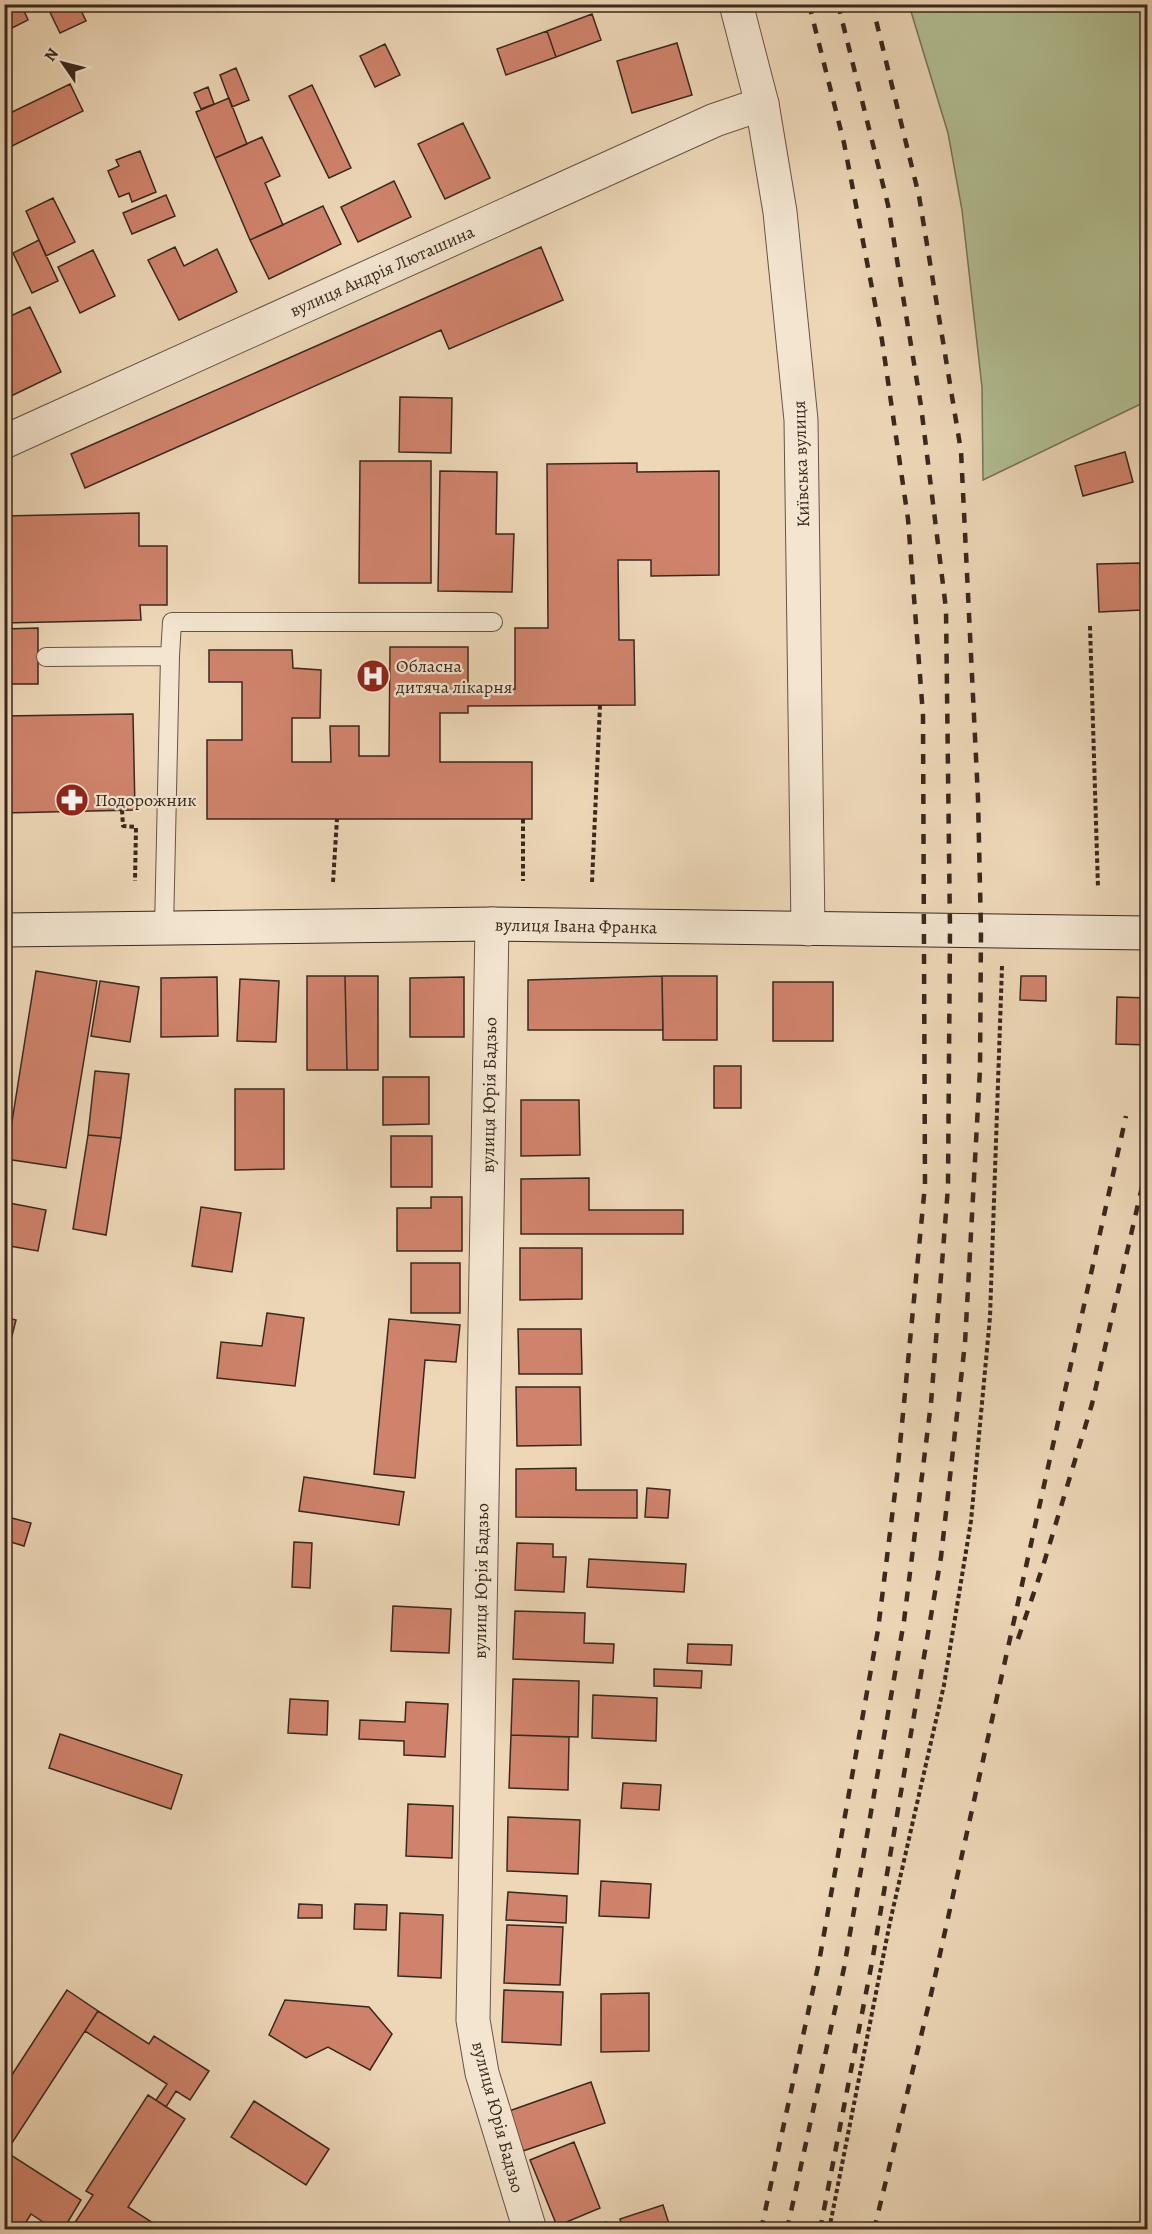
<svg xmlns="http://www.w3.org/2000/svg" width="1152" height="2234" font-family="Alegreya,serif">
	<rect width="100%" height="100%" fill="#edd7b7"/>
	<filter id="stains"><feTurbulence type="fractalNoise" baseFrequency=".00333" numOctaves="4"/><feColorMatrix values="0 0 0 0 .2 0 0 0 0 .09 0 0 0 0 .02 0 0 0 .5 -.17"/></filter>
	<radialGradient id="worn" r=".72"><stop offset=".6" stop-color="#630" stop-opacity="0"/><stop offset="1" stop-color="#630" stop-opacity=".3"/></radialGradient>
	<path fill="#b2bf93" stroke="#767458" stroke-width="1.5" d="M909 5H1147V401L983 480 982 387 962 210 948 133Z"/>
	<path fill="#d0836c" stroke="#39281e" stroke-width="1.5" d="M4 4H21L28 20 4 32Z
		M46 4H78L86 21 60 33Z
		M592 14 601 40 556 57 547 31Z
		M547 31 556 57 506 75 497 49Z
		M677 43 692 95 632 113 617 61Z
		M385 44 400 75 375 87 360 56Z
		M236 68 249 100 232 107 220 75Z
		M70 84 83 111 10 147 4 135V116Z
		M312 85 351 168 329 178 289 96Z
		M208 87 214 104 201 109 194 93Z
		M229 98 247 144 215 158 196 112Z
		M463 123 490 178 445 199 418 144Z
		M262 137 280 176 265 183 283 225 250 240 215 158Z
		M140 151 156 192 132 202 129 193 119 197 108 171 119 166 116 160Z
		M394 181 411 217 358 242 341 207Z
		M166 195 175 216 132 234 123 213Z
		M53 198 75 242 46 256 26 211Z
		M323 206 341 244 269 279 250 240Z
		M39 240 58 281 32 293 13 253Z
		M175 247 184 266 217 249 237 292 179 320 148 260Z
		M541 247 563 300 449 349 441 330 85 488 71 454Z
		M93 250 115 296 80 313 58 267Z
		M30 307 61 372 7 398 4 393V319Z
		M400 397 452 398 451 453 399 452Z
		M1125 452 1133 482 1083 496 1075 466Z
		M360 461H431V583H359Z
		M637 463V472L719 471V575L651 576V560H618L619 640H634L635 705 468 706V713H440V762H532V819H207V740H242V682H209V650H292L293 668 321 670 320 718H292V762H331L330 726H359V756H389L390 647H468V690L515 689V628H548L547 464Z
		M440 471 497 472 496 534H514L512 592 438 591Z
		M139 513V546H167V605H140L141 620 4 623V516Z
		M1140 563 1142 610 1099 612 1097 564Z
		M38 628V684H4V629Z
		M133 714 135 810 4 813V716Z
		M36 971 97 981 66 1168 6 1159Z
		M307 976H345L347 1070H307Z
		M345 976H378V1070H347Z
		M662 976H717V1040H663Z
		M662 976 663 1030H528V980Z
		M1021 976H1046V1001L1020 1000Z
		M217 977 218 1036 161 1037V978Z
		M464 977V1037H410V978Z
		M240 979 279 981 276 1042 237 1041Z
		M100 981 139 987 130 1042 91 1036Z
		M773 982H833V1041H773Z
		M1117 997 1148 998V1045L1116 1044Z
		M714 1066H741V1108H714Z
		M95 1071 129 1074 121 1138 88 1135Z
		M383 1077H429V1124L383 1125Z
		M235 1089H284V1169L235 1170Z
		M521 1100H579L580 1155 521 1156Z
		M88 1135 121 1138 106 1235 73 1229Z
		M391 1136H432V1187H391Z
		M589 1178V1210H683V1234H521V1179Z
		M431 1197H462V1251H397V1208H431Z
		M4 1202 46 1210 38 1251 4 1245Z
		M201 1207 241 1213 232 1272 192 1266Z
		M520 1248H582V1299L520 1300Z
		M411 1263H460V1313H411Z
		M267 1313 304 1318 295 1386 217 1378 221 1342 262 1346Z
		M4 1317 16 1320 7 1355 4 1354Z
		M389 1319 460 1325 456 1362 425 1360 415 1478 374 1474Z
		M518 1329H581L582 1374H519Z
		M516 1387H580L581 1445 517 1446Z
		M576 1468V1490H637V1518L516 1517V1469Z
		M304 1477 404 1492 399 1525 299 1511Z
		M647 1488 670 1490 668 1518 645 1517Z
		M4 1516 31 1523 24 1546 4 1540Z
		M294 1542 312 1543 310 1588 292 1587Z
		M517 1543 553 1544V1557H566L564 1592 515 1590Z
		M589 1559 686 1564 684 1592 587 1587Z
		M393 1606 451 1609 449 1653 391 1651Z
		M515 1611 585 1613 584 1643 614 1644 613 1663 513 1659Z
		M688 1644 732 1645 731 1665 687 1663Z
		M654 1669 702 1671 701 1688 654 1686Z
		M513 1679 579 1681 578 1737 511 1735Z
		M593 1695 657 1698 656 1741 592 1738Z
		M290 1699 328 1701 327 1735 288 1733Z
		M406 1702 448 1704 445 1757 404 1755V1741L359 1739 360 1720 405 1722Z
		M60 1734 182 1775 171 1809 49 1768Z
		M511 1735 569 1737 568 1790 509 1788Z
		M623 1783 661 1785 659 1810 621 1808Z
		M408 1804 453 1806 452 1858 406 1856Z
		M508 1817 580 1820 578 1874 507 1871Z
		M601 1881 651 1884 649 1918 599 1916Z
		M508 1892 567 1896 566 1923 506 1920Z
		M299 1904 322 1905V1918H298Z
		M355 1904 387 1905 386 1930 354 1929Z
		M400 1913 443 1915 441 1978 398 1976Z
		M507 1925 563 1927 560 1985 504 1983Z
		M67 1990 98 2011 6 2152 81 2200 63 2230H55L31 2214 21 2230H10L4 2226V2087Z
		M504 1990 563 1992 561 2045 502 2042Z
		M649 1993V2051L601 2052V1994Z
		M285 2000 369 2007 392 2034 370 2070 328 2047 306 2058 269 2035Z
		M98 2011 149 2044 154 2036 209 2071 190 2100 176 2091 166 2107 156 2100 167 2084 85 2031Z
		M591 2082 605 2123 523 2151 509 2111Z
		M148 2095 185 2119 128 2207 161 2228 70 2230 93 2195 86 2191Z
		M254 2101 329 2149 306 2185 231 2137Z
		M574 2142 600 2208 557 2226 530 2160Z
		M663 2205 671 2230H623L620 2219Z
		M606 2222 608 2230H583Z"/>
	<g fill="none" stroke-linecap="round" stroke-linejoin="round">
		<defs>
			<path id="service" d="M46 657 170 656 172 622H493
				M164 929 170 656"/>
			<path id="minor" d="M4 442 715 120 762 104"/>
			<path id="tertiary" d="M736 4 762 104 780 212 801 420 808 929
				M492 924 473 2020 482 2073 530 2230"/>
			<path id="secondary" d="M4 930 492 924 1148 933"/>
		</defs>
		<use href="#service" stroke="#665444" stroke-width="20"/>
		<use href="#minor" stroke="#665444" stroke-width="35"/>
		<use href="#tertiary" stroke="#665444" stroke-width="35"/>
		<use href="#secondary" stroke="#39281e" stroke-width="35"/>
		<path stroke="#39281e" stroke-width="4" stroke-dasharray="4.5 3" stroke-linecap="butt" d="M1090 626 1098 888
			M122 810 123 826 136 827 135 881
			M523 819V881
			M333 882 337 819
			M592 882 600 705
			M829 2230 890 1922 944 1685 971 1521 990 1317 1002 966"/>
		<use href="#service" stroke="#f3e5d0" stroke-width="18"/>
		<use href="#minor" stroke="#f3e5d0" stroke-width="33"/>
		<use href="#tertiary" stroke="#f3e5d0" stroke-width="33"/>
		<use href="#secondary" stroke="#f3e5d0" stroke-width="33"/>
		<path stroke="#39281e" stroke-width="4.5" stroke-dasharray="10 10" stroke-linecap="butt" d="M1018 1639 1043 1566 1092 1404 1148 1161
			M761 2230 819 1962 878 1630 897 1476 925 1185 923 715 908 519 882 340 844 143 809 4
			M787 2230 844 1968 904 1621 931 1403 948 1187 950 930 946 609 921 406 888 205 838 4
			M820 2230 872 1962 941 1557 965 1343 980 1069 981 931 978 798 961 451 919 196 872 4
			M874 2230 930 1999 1126 1116"/>
	</g>
	<defs>
		<symbol id="hospital-disc" viewBox="-11 -11 22 22"><circle r="9.5" fill="#8f2418" stroke="#f3e5d0"/><path d="M-5-5h3v3.5h4V-5h3V5h-3V1.5h-4V5h-3Z" fill="#fff"/></symbol>
		<symbol id="pharmacy-disc" viewBox="-11 -11 22 22"><circle r="9.5" fill="#8f2418" stroke="#f3e5d0"/><path d="M-2-6h4v4h4v4h-4v4h-4v-4h-4v-4h4Z" fill="#fff"/></symbol>
	</defs>
	<g fill-rule="evenodd">
		<use href="#hospital-disc" x="354" y="657" width="38" height="38"/>
		<use href="#pharmacy-disc" x="53" y="781" width="38" height="38"/>
	</g>
	<g text-anchor="middle" stroke-width="4.5" stroke-linejoin="round" paint-order="stroke">
		<g font-size="18" fill="#39281e" stroke="#f3e5d0">
			<text transform="translate(382 271) rotate(-24)" y="6">вулиця Андрія Люташина</text>
			<text transform="translate(801 464) rotate(-92)" y="6">Київська вулиця</text>
			<text transform="translate(576 926) rotate(1)" y="6">вулиця Івана Франка</text>
			<text transform="translate(489 1095) rotate(-89)" y="6">вулиця Юрія Бадзьо</text>
			<text transform="translate(481 1581) rotate(-89)" y="6">вулиця Юрія Бадзьо</text>
			<text transform="translate(498 2117) rotate(75)" y="6">вулиця Юрія Бадзьо</text>
		</g>
		<g font-size="18" fill="#39281e" stroke="#f3e5d0" text-anchor="start">
			<text x="396" y="672">Обласна<tspan x="396" dy="21">дитяча лікарня</tspan></text>
			<text x="95" y="806">Подорожник</text>
		</g>
	</g>
	<rect width="1152" height="2234" fill="none" stroke="#edd7b7" stroke-width="24"/>
	<rect x="6" y="6" width="1140" height="2222" fill="none" stroke="#39281e" stroke-width="3"/>
	<rect x="12" y="12" width="1128" height="2210" fill="none" stroke="#39281e" stroke-width="1.5"/>
	<g transform="translate(63 63) rotate(305)" stroke="#f3e5d0" stroke-width="4.5" paint-order="stroke">
	<path d="M0-4.5L10 22L0 15L-10 22Z" fill="#39281e"/>
	<text y="-9" font-size="16" font-weight="bold" text-anchor="middle" fill="#39281e">N</text>
	</g>
	<rect width="100%" height="100%" filter="url(#stains)"/>
	<rect width="100%" height="100%" fill="url(#worn)"/>
</svg>
